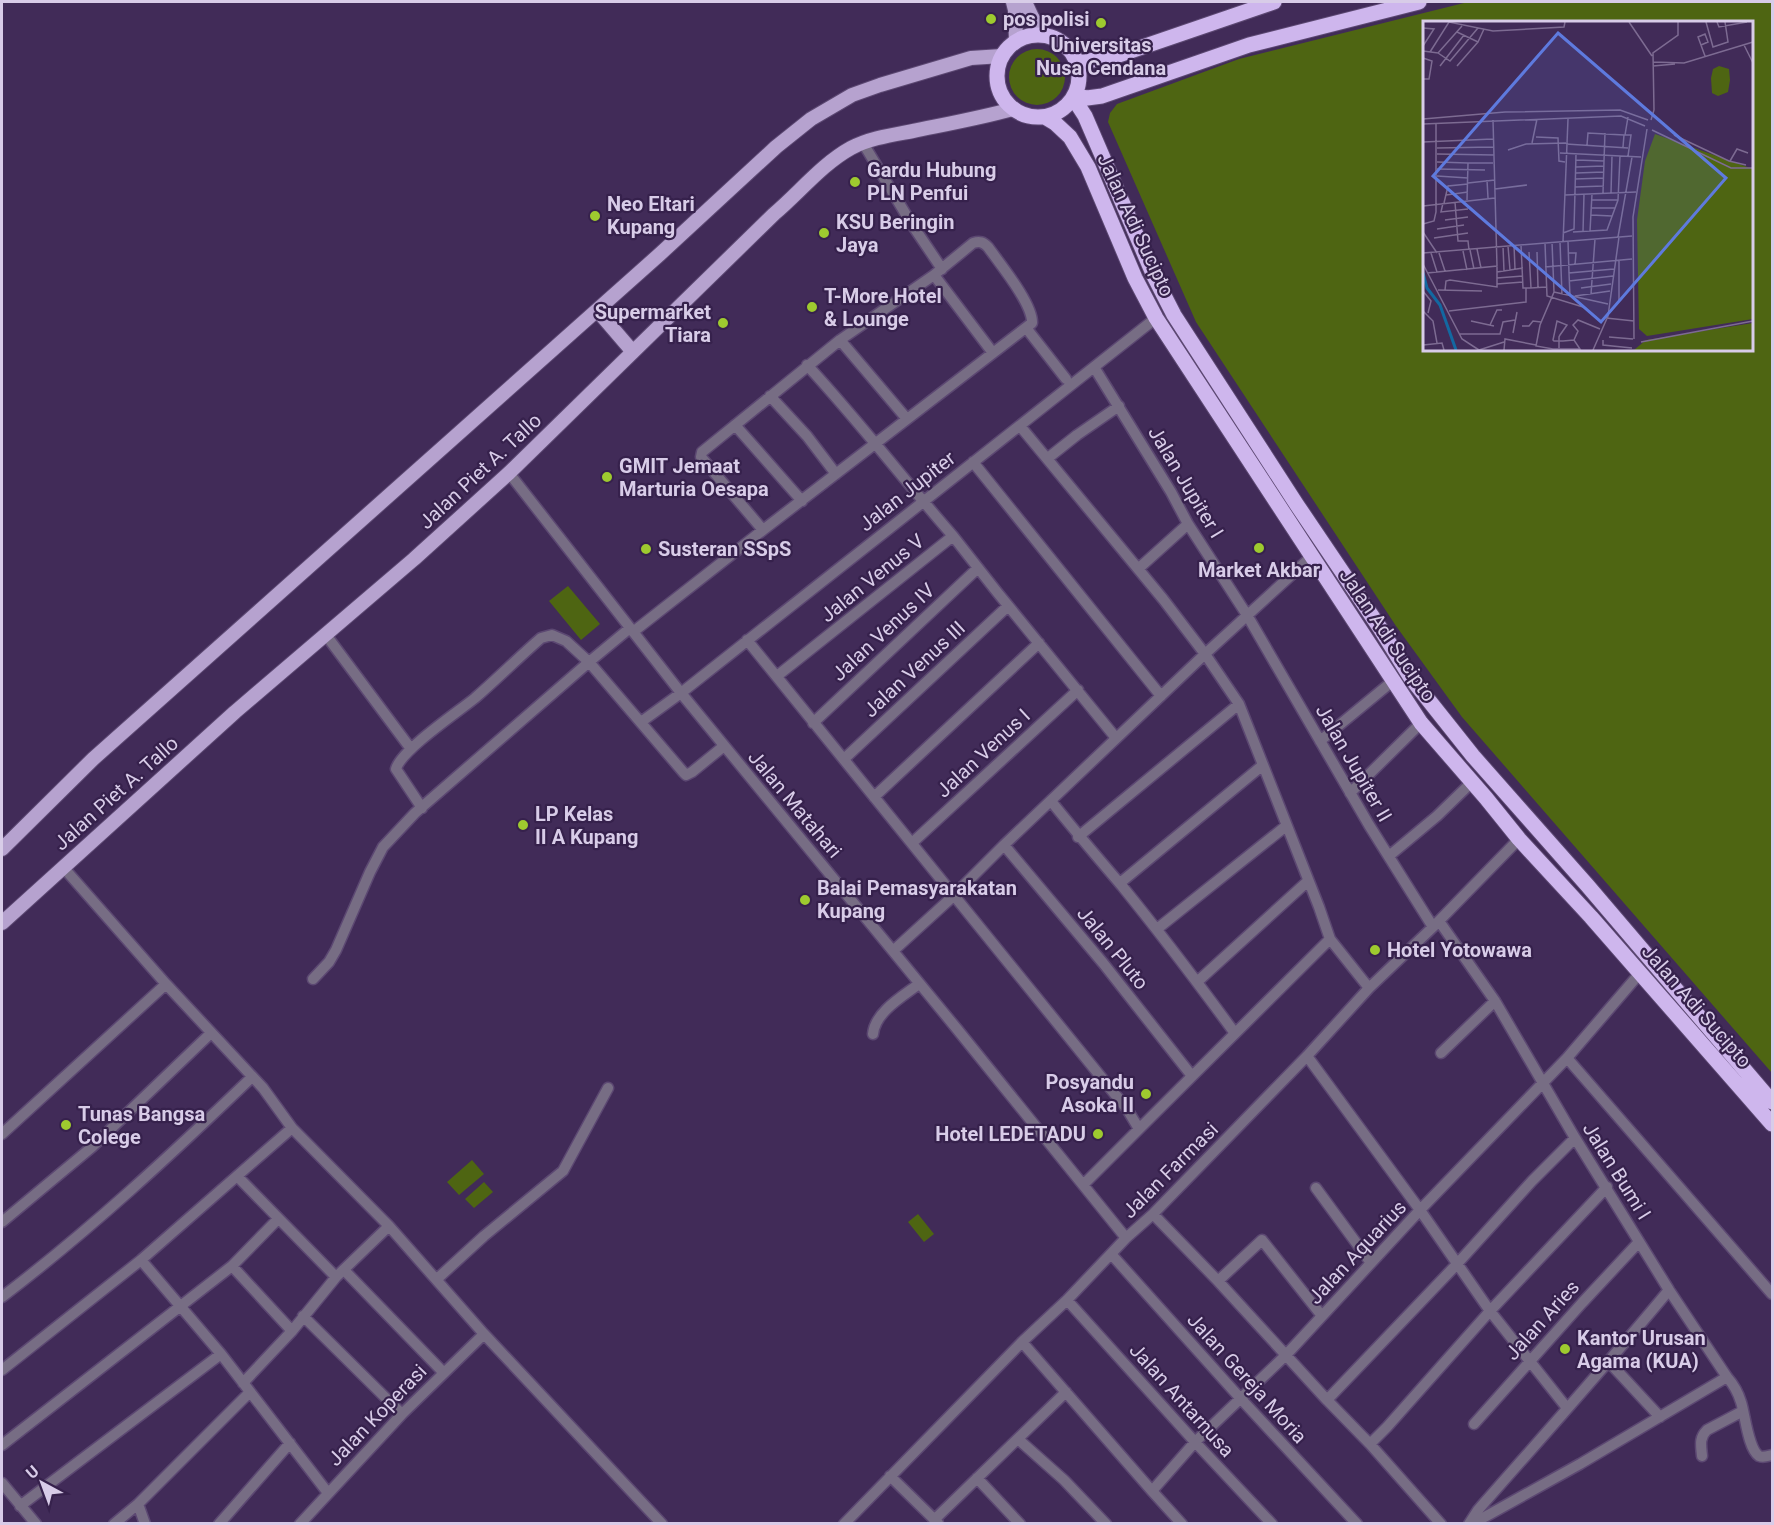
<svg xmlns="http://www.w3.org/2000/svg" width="1774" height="1525" font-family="Roboto,sans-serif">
	<rect width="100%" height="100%" fill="#412b58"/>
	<path fill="#4e6512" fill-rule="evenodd" d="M1468 2H1772V1073L1462 717 1396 626 1196 322 1108 122 1110 113 1117 104 1239 59ZM1752 22V350H1424V22Z
		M1009 77a28 28 0 1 1 56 0a28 28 0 1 1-56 0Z
		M568 586 600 624 581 640 549 601Z
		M472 1160 484 1174 459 1195 447 1182Z
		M484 1182 493 1192 474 1208 465 1199Z
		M918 1214 934 1234 924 1242 908 1222Z"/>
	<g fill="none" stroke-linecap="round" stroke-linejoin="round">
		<defs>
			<path id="minor" d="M863 143 911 223 942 269
				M1027 329 1066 379
				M840 340 907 419
				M1094 367 1171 492 1188 524 1247 615 1369 825 1433 927
				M770 396 807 436 836 474
				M735 425 802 501
				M1020 426 1163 599 1205 654 1239 704 1319 907 1330 939 1139 1129
				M1048 458 1077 435 1119 406
				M973 462 1161 696
				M509 473 681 693 957 1029 1126 1238
				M763 530 701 457 702 452 840 340 934 275
				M953 536 997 592 1116 738
				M1138 569 1188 524
				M633 632 763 530 1032 323C1033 304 1000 264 988 247 983 242 980 241 973 243L934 275 993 353
				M326 635 411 749
				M747 640 1127 1109 1139 1129 1083 1185
				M777 676 953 536C904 480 858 420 807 365
				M641 722 681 693 1156 318
				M813 723 978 568
				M1320 741 1394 680
				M844 759 1008 606
				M1350 793 1421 723
				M874 797 1039 643
				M1051 801C1074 830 1098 858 1122 886 1161 934 1198 983 1234 1032
				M422 808 396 769C401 750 458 712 475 698 498 678 519 657 541 638L552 635 566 641 589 662 684 773 686 775 692 772 724 746
				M1078 837 1239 704
				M912 843 1078 690
				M1004 845 1103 963 1192 1076
				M1389 856 1437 816 1472 782
				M63 867 166 984 263 1088 292 1128 389 1226 484 1334 662 1524
				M1120 883 1263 765
				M1439 921 1495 1001 1575 1138 1669 1290 1727 1377C1734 1385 1738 1392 1741 1402 1745 1414 1748 1449 1759 1456 1763 1458 1768 1456 1772 1455
				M1157 929 1286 826
				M1330 939 1369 988
				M893 951 949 900 1004 845 1205 654 1311 557
				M313 979 329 962 336 950 370 872 383 847 415 813 589 662 630 628
				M1197 982 1308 881
				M873 1034C875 1012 903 996 919 984
				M1441 1053 1495 1001
				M1307 1056 1420 1210 1490 1311 1567 1408
				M1567 1058 1772 1294
				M292 1128 141 1260 221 1354 328 1493
				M2 1134 166 984
				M238 1177 336 1277
				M1316 1188 1371 1263
				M1153 1214 1218 1281 1327 1400
				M2 1222 92 1147 211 1033
				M1112 1255 1241 1399 1357 1524
				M232 1266 292 1331
				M344 1270 443 1372
				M437 1279 484 1236 563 1171 608 1088
				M1218 1281 1262 1240 1322 1316
				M2 1297C90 1230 172 1154 252 1077
				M1067 1300 1195 1442 1272 1524
				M303 1316 402 1414
				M1022 1342 1152 1491 1182 1524
				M1609 1362 1660 1417
				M2 1370 141 1260
				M243 1383 292 1331 336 1277 389 1226
				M1474 1424 1582 1303 1639 1242
				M1018 1439 1064 1480 1106 1524
				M1370 1444 1387 1427 1490 1311 1607 1187
				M2 1445 232 1266 278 1219
				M1702 1456C1701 1445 1699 1438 1707 1430L1743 1411
				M890 1476 938 1523
				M977 1478 1020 1524
				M2 1483 36 1524
				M1152 1491 1195 1442 1286 1355 1420 1210 1567 1058 1640 973
				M20 1506 221 1354
				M934 1520 1066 1392
				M114 1524 138 1504
				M145 1524 138 1504 249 1393
				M219 1524 290 1443
				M300 1524 402 1414 484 1334
				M844 1524 1022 1342 1067 1300 1126 1238 1153 1214 1307 1056 1369 988 1433 927 1519 839
				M1441 1524 1370 1444 1327 1400 1457 1264 1532 1181 1575 1138
				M1469 1524 1478 1510C1542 1437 1607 1365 1669 1290
				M1472 1524 1580 1464 1727 1377"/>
			<path id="major" d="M1013 2 1015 10 1016 41
				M1025 2 1032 17 1045 35
				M597 310 633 352
				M2 849 93 759 660 254 776 147 811 119 852 95 880 85 971 58 1002 56
				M2 923 235 712 414 559 509 473 774 214C799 193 822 164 851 148 870 138 892 135 913 131 947 124 980 118 1013 109"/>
			<path id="highway" d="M997 76a41 41 0 1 1 82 0a41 41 0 1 1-82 0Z
				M1078 63 1119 55 1274 2
				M1075 96 1087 98 1102 96 1249 45 1419 2
				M1074 99 1085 116 1154 276 1174 315 1297 505 1380 628 1411 678 1473 756 1587 885 1772 1102
				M1045 117 1055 123 1070 137 1088 167 1135 278 1156 318 1421 723 1486 798 1519 839 1591 917 1772 1124"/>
		</defs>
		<use href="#minor" stroke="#5c4872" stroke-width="13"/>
		<use href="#major" stroke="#5c4872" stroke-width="16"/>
		<use href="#highway" stroke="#5c4872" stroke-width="17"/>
		<use href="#minor" stroke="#776d84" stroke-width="10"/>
		<use href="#major" stroke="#b6a2cf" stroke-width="14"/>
		<use href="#highway" stroke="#ceb6ed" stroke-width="15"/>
	</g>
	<g fill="#9eca2f" stroke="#36214c" stroke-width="2">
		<circle cx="991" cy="19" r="6"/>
		<circle cx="1101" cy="23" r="6"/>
		<circle cx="855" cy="182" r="6"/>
		<circle cx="595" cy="216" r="6"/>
		<circle cx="824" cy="233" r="6"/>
		<circle cx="812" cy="307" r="6"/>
		<circle cx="723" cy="323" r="6"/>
		<circle cx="607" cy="477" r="6"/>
		<circle cx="1259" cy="548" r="6"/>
		<circle cx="646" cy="549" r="6"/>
		<circle cx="523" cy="825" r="6"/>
		<circle cx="805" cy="900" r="6"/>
		<circle cx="1375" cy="950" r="6"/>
		<circle cx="1146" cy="1094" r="6"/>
		<circle cx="66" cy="1125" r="6"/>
		<circle cx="1098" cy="1134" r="6"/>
		<circle cx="1565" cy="1349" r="6"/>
	</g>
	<g text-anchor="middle" stroke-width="4.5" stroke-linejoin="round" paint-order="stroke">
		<g font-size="20" font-weight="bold" fill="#d8cce8" stroke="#36214c" text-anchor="start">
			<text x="1003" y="26">pos polisi</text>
			<text x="1101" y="52" text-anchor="middle">Universitas<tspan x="1101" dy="23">Nusa Cendana</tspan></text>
			<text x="867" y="177">Gardu Hubung<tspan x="867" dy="23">PLN Penfui</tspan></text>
			<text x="607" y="211">Neo Eltari<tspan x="607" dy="23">Kupang</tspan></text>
			<text x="836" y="229">KSU Beringin<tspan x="836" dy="23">Jaya</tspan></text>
			<text x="824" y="303">T-More Hotel<tspan x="824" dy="23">&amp; Lounge</tspan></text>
			<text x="711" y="319" text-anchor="end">Supermarket<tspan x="711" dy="23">Tiara</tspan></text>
			<text x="619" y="473">GMIT Jemaat<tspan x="619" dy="23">Marturia Oesapa</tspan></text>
			<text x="658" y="556">Susteran SSpS</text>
			<text x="1259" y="577" text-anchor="middle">Market Akbar</text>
			<text x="535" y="821">LP Kelas<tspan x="535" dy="23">II A Kupang</tspan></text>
			<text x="817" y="895">Balai Pemasyarakatan<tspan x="817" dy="23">Kupang</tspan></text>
			<text x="1387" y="957">Hotel Yotowawa</text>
			<text x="1134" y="1089" text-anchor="end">Posyandu<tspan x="1134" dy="23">Asoka II</tspan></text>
			<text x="78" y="1121">Tunas Bangsa<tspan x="78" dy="23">Colege</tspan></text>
			<text x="1086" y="1141" text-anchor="end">Hotel LEDETADU</text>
			<text x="1577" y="1345">Kantor Urusan<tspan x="1577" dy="23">Agama (KUA)</tspan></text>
		</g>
		<g font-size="20" fill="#d8cce8" stroke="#36214c">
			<text transform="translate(1136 225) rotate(65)" y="7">Jalan Adi Sucipto</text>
			<text transform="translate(480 471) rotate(-43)" y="7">Jalan Piet A. Tallo</text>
			<text transform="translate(1186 482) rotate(59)" y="7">Jalan Jupiter I</text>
			<text transform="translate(907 491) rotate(-38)" y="7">Jalan Jupiter</text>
			<text transform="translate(872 578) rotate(-39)" y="7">Jalan Venus V</text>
			<text transform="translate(883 632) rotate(-43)" y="7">Jalan Venus IV</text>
			<text transform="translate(1388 635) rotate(56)" y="7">Jalan Adi Sucipto</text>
			<text transform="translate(914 669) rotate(-43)" y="7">Jalan Venus III</text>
			<text transform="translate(983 753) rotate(-43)" y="7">Jalan Venus I</text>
			<text transform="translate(1354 763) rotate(60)" y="7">Jalan Jupiter II</text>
			<text transform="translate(116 793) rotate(-42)" y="7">Jalan Piet A. Tallo</text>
			<text transform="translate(795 804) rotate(50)" y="7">Jalan Matahari</text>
			<text transform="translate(1113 948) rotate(51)" y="7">Jalan Pluto</text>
			<text transform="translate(1697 1006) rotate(49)" y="7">Jalan Adi Sucipto</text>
			<text transform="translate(1170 1170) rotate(-45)" y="7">Jalan Farmasi</text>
			<text transform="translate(1617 1171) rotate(58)" y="7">Jalan Bumi I</text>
			<text transform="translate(1357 1252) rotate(-47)" y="7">Jalan Aquarius</text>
			<text transform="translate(1542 1320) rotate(-48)" y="7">Jalan Aries</text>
			<text transform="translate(1247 1378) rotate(48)" y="7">Jalan Gereja Moria</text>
			<text transform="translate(1182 1400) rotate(48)" y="7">Jalan Antarnusa</text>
			<text transform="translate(377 1415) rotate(-46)" y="7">Jalan Koperasi</text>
		</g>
	</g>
	<g transform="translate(1423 21)">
		<rect width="330" height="330" fill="#412b58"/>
		<path d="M296 45 306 48 307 59 305 71 295 75 289 72 288 57 290 48ZM232 113 330 148V298L224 315 216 308 214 199 222 140ZM330 302V329H211L223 319Z" fill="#4e6512"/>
		<path fill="none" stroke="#1368a1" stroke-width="3" d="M0 252 4 267 17 284 33 329"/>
		<path fill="none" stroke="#7d6b92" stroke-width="1.5" d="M206 1 229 35M283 1 290 26 305 21 302 1M294 1 296 6 324 1M0 7 11 8 0 25M34 11 55 21 61 8M278 24 285 21 282 13 275 16 282 35M321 24 330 42M0 30 15 32 39 5M7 31 26 1 70 10 141 6 142 1M15 32 27 40 55 7M0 37 9 40 6 58H0M230 41 261 42 330 21M17 45 41 14M34 45 55 21M230 45 252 43M0 98 82 91 197 89 225 99M228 99 231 89 230 32 255 14V1M0 103 198 95 222 105M229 109 308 147H330M202 114 205 96M251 114 306 140 323 144M113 116 135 117 136 140 142 141M0 121 70 118M109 122 114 98M143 123 205 127M164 124 165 112 201 114M200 126 201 114H208L205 135M14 127 70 126M85 129 103 123 143 122M137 132 218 136M14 133 71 134M153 139 181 140 182 112M307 140 314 128 325 132M14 141 45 142M153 146 181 145M14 148 62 149M153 152 181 151M14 155 45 157M152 158 181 157M64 159 65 177M45 162 72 159M152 166 181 165M72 168 104 164M180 172 181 140M188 172 189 135M23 174 45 171M142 174 213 171M44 179 45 142H70M168 179H195M32 181 35 220H45L46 229M20 182 18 191 45 188M21 182 25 165 45 163M0 185 72 177M169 187H192M168 194 189 195M22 199 45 196M0 203 11 200 13 191V102M14 208 41 204M167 210 169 173M0 211 14 232M150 211 184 209 195 179 197 135M160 211 161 173M140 212 151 208 153 133M195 216 209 136M11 217 45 212M145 220 146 252M129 221 131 271 117 304 113 325 130 328H157L151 319 140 320H131L130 319 134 300 144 304 137 314 136 316V327M137 221 139 274M140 221 145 98M122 222 124 275 160 286M91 224 92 248M98 224 100 267H108M80 225 81 250M85 225 87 249M54 228 58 247M47 229 51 248M40 230 44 249M106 231 108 267 123 266M114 231 115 266M0 232 209 215M8 232 14 251M16 232 22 250M145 232H153L152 244M196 240V280M0 243 39 318 56 329M122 246 209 238M74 251 100 247M4 252 74 245 70 99M74 257 100 255M146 260 190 255M74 263 100 261M158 267 188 263M15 269 59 270M22 269 23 260 27 259 74 266V245M0 270 8 280 5 292M131 271 185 283M168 273 172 218M147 275 146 252 191 248M152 275 187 270M0 290 10 300 14 322M26 290 103 281V267M183 297 211 300M48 300 71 305M67 304 74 289H79M99 305H106L110 300 118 301M90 312 94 291M37 313H77L80 301 92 299M186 316 210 318M211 318 210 196 224 108M151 319 155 310 150 304 155 299 177 308M180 319V324L209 327M218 321 330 300M0 324 19 322 21 329M56 329 81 321M81 329 82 318 113 324M170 329 185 295 196 216"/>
		<path fill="#5e7ade" fill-opacity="0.15" stroke="#5e7ade" stroke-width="3" d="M135 12 303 157 178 301 10 155Z"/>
		<rect width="330" height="330" fill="none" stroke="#d8cce8" stroke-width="3"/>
	</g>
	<rect width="1774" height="1525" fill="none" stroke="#d8cce8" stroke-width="6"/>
	<g transform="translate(42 1483) rotate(319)" stroke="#36214c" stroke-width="4.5" paint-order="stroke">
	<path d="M0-4.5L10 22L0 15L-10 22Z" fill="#d8cce8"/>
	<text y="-9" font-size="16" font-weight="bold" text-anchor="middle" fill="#d8cce8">U</text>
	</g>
</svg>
